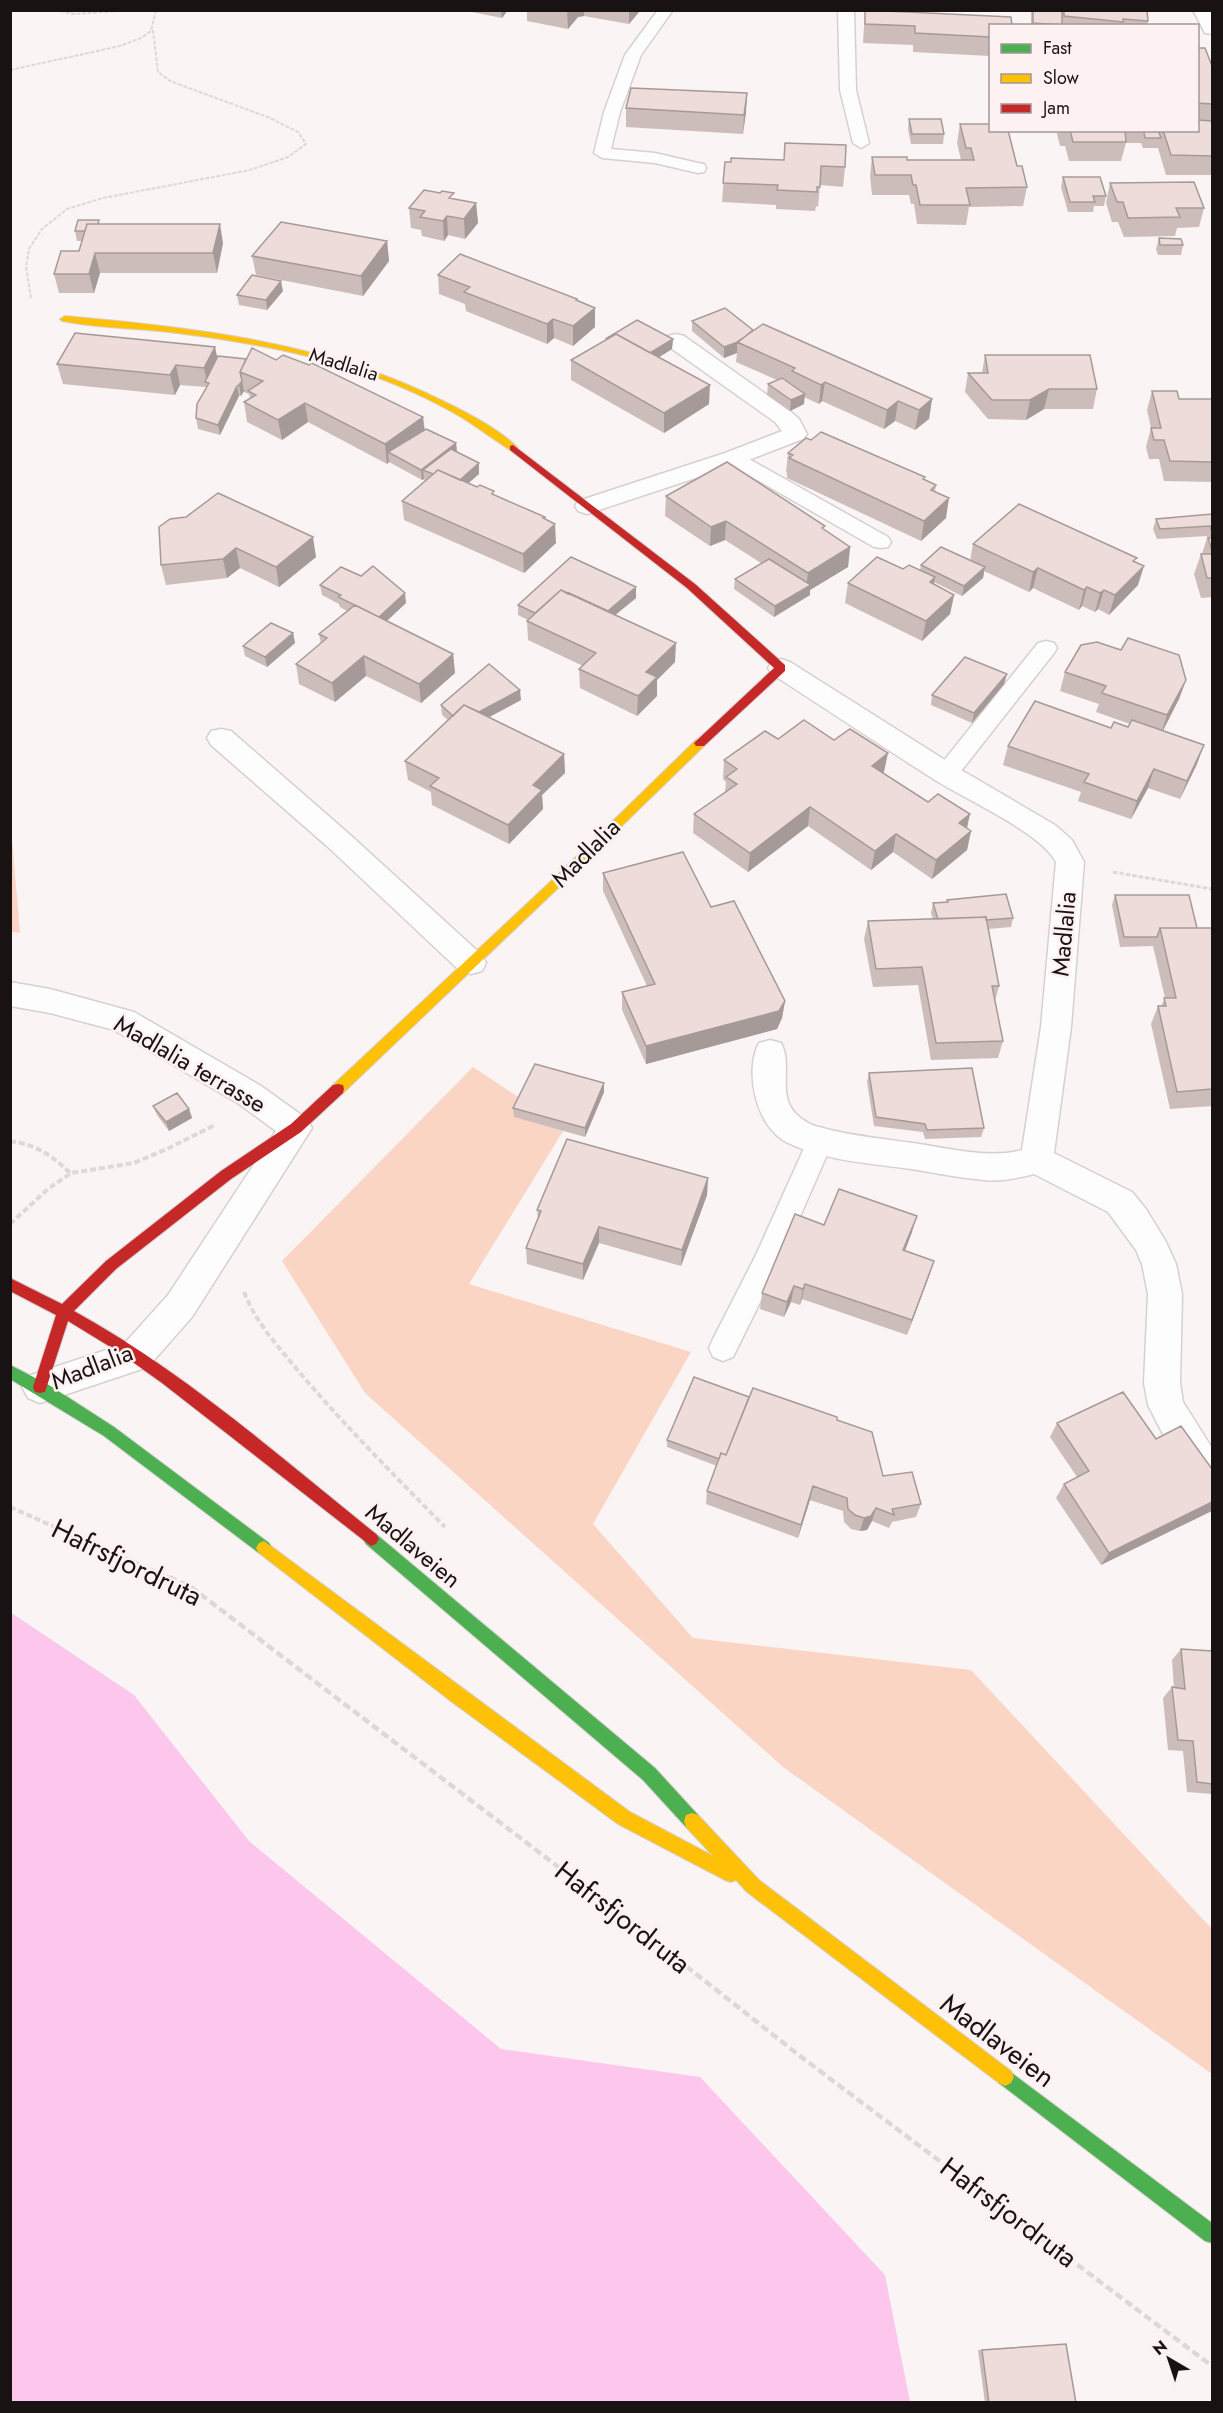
<svg xmlns="http://www.w3.org/2000/svg" width="1223" height="2413" font-family="Jost,sans-serif">
	<rect width="100%" height="100%" fill="#faf4f4"/>
	<path fill="#fad5c4" d="M11 827 20 933 11 932Z
		M473 1067 565 1128 469 1284 691 1352 593 1524 693 1638 971 1670 1212 1929V2074L783 1767 365 1393 282 1261Z"/>
	<path fill="#fcc6ed" d="M10 1612 134 1695 249 1841 501 2049 700 2077 885 2275 910 2402H11Z"/>
	<g fill="none" stroke-linecap="round" stroke-linejoin="round">
		<defs>
			<path id="lane" d="M658 10H673L641 55 620 112 611 149 655 153 698 163 704 164 706 168 704 172 698 173 655 163 602 158 594 153 604 112 625 55Z
				M838 10H854L856 90 869 143 861 148 853 143 840 90Z
				M733 452 740 454 888 537 891 542 888 547 881 548 874 547 726 462 723 458 726 454Z
				M1046 641 1054 643 1057 648 1054 653 954 780 946 782 938 780 935 774 938 768 1038 643Z
				M820 1130 829 1133 833 1141 781 1260 733 1357 723 1361 713 1357 709 1348 713 1339 755 1257 811 1133Z"/>
			<path id="street" d="M1193 10H1211L1212 34 1205 33Z
				M676 334 684 336 791 412 799 419 807 434 803 439 741 463 596 511 587 514 578 511 575 506 578 501 725 453 782 431 775 422 668 346 665 341 668 336Z
				M781 659 790 662 956 767 1055 825 1072 840 1084 862 1071 1027 1054 1153 1132 1192 1146 1209 1166 1242 1176 1264 1182 1294 1180 1383 1183 1402 1212 1448V1495L1199 1490 1167 1442 1148 1405 1144 1383 1148 1294 1142 1264 1136 1250 1108 1212 1034 1174C1018 1178 1001 1182 984 1180 960 1178 936 1173 911 1169 870 1163 823 1161 786 1142 756 1126 744 1071 759 1043L770 1040 781 1043C793 1065 777 1093 795 1113 803 1121 812 1126 823 1128 852 1136 883 1139 913 1143 948 1148 987 1159 1022 1150L1041 1027 1056 862C1040 832 965 799 935 780 880 745 826 709 772 674L768 668 772 662Z
				M221 729 231 731 348 833 482 955 486 963 482 971 471 974 460 971 328 847 211 745 207 738 211 731Z
				M10 982 50 989 134 1012 261 1086 307 1119 312 1128 192 1317 148 1367 40 1403 28 1398 22 1387 28 1376 124 1344 168 1295 276 1131 239 1104 114 1030 50 1013 10 1006Z"/>
			<path id="fast" d="M10 1365 49 1385 114 1427 269 1543 272 1548 269 1553 264 1555 259 1553 104 1436 10 1379Z
				M371 1532 376 1534 655 1768 698 1815 700 1821 698 1827 692 1829 686 1827 643 1780 366 1544 363 1539 366 1534Z
				M1005 2068 1212 2223V2243L1205 2241 999 2083 996 2077 999 2071Z"/>
			<path id="slow" d="M65 316C195 328 327 342 445 402 468 413 500 430 518 448L510 450C493 439 477 427 461 417 377 367 279 346 184 334 144 328 101 329 62 321L60 319Z
				M700 739 706 743 704 746 556 890 343 1093H333L332 1089 333 1085 548 884 696 740Z
				M264 1541 630 1812 713 1856 686 1827 684 1821 686 1815 692 1813 698 1815 759 1880 1011 2071 1014 2077 1011 2083 1005 2086 999 2083 747 1892 736 1880 731 1882 725 1880 618 1824 452 1702 259 1553 256 1548 259 1543Z"/>
			<path id="jam" d="M513 445 695 584 785 665V671L704 746H696L694 743 774 668 687 588 510 450V446Z
				M338 1084 343 1085 344 1089 343 1093 301 1132 231 1179 116 1269 74 1311C183 1371 279 1456 376 1534L379 1539 376 1544 371 1546 162 1383 117 1351 68 1321 45 1392 40 1393 35 1392 33 1387 56 1315 10 1291V1278L62 1304 106 1261 221 1171 291 1124 333 1085Z"/>
		</defs>
		<use href="#lane" stroke="#d6d0d0" stroke-width="3"/>
		<use href="#street" stroke="#d6d0d0" stroke-width="3"/>
		<use href="#fast" stroke="#d6d0d0" stroke-width="2"/>
		<use href="#slow" stroke="#d6d0d0" stroke-width="2"/>
		<use href="#jam" stroke="#d6d0d0" stroke-width="2"/>
		<path stroke="#dbd9d9" stroke-width="2" stroke-dasharray="4 1.5" stroke-linecap="butt" d="M55 10 73 14 133 10
			M10 70 120 46 141 38 151 31 156 10
			M31 298 26 267 29 249 42 229 67 209 103 198 250 170 288 157 306 144 298 132 270 118 170 81 158 72 153 30"/>
		<path stroke="#dbd9d9" stroke-width="3" stroke-dasharray="4.5 2" stroke-linecap="butt" d="M1113 872 1212 889"/>
		<path stroke="#dbd9d9" stroke-width="4" stroke-dasharray="6 3" stroke-linecap="butt" d="M10 1141C35 1144 53 1156 70 1173
			M10 1224 48 1189 71 1173 134 1163 169 1148 215 1125
			M244 1292C255 1321 276 1344 295 1367 342 1423 394 1475 445 1527
			M10 1507 172 1579"/>
		<path stroke="#dbd9d9" stroke-width="4.5" stroke-dasharray="8 4" stroke-linecap="butt" d="M169 1577 191 1587 624 1917 800 2056 1212 2366"/>
		<use href="#lane" fill="#fefdfd" fill-rule="evenodd"/>
		<use href="#street" fill="#fefdfd" fill-rule="evenodd"/>
		<use href="#fast" fill="#4caf50" fill-rule="evenodd"/>
		<use href="#slow" fill="#ffc107" fill-rule="evenodd"/>
		<use href="#jam" fill="#c62828" fill-rule="evenodd"/>
	</g>
	<path fill="#ccbdbb" d="M462 10H508L502 18Z
		M527 10H640L629 24 584 16 578 17 568 29 527 21Z
		M865 10 990 26V56L913 52V45L863 43Z
		M1147 10 1148 21 1147 26H1031V10Z
		M1197 48 1212 66V175H1166L1158 148H1143L1141 143H1126L1121 161H1069L1065 146H1060L1057 134 1058 130H1197Z
		M747 93 746 112 743 134 626 127V108Z
		M909 119 944 134 943 144H911L908 129Z
		M960 124 1017 166 1027 187 1023 206 969 207 966 225 917 224 914 204H911L909 195H872L870 176 872 157 907 160H961L957 143Z
		M725 162 845 167 843 187 820 185 818 207 816 206 815 211 776 209V205L722 202Z
		M1063 177 1106 196 1104 206H1094L1093 212H1068L1061 187Z
		M1110 183 1204 208 1199 227 1177 228 1175 236 1124 237 1118 222H1112L1106 203Z
		M454 199 476 203 478 223 465 239 448 235 444 241 422 236 421 230 411 228 409 208Z
		M100 224 223 243 217 273H100L94 293H59L54 274 79 251 82 241H77L75 231Z
		M1159 238 1183 245 1181 255H1158L1156 249Z
		M387 241 389 261 363 296 256 275 252 256Z
		M438 275 577 301 595 327 573 346 554 338 547 344 466 311 465 304 439 294Z
		M283 291 267 310 239 305 237 295Z
		M692 321 753 330 932 399 929 419 915 430 895 421 884 429 822 401 819 404 804 397V404L790 411 767 395 768 384 777 380 736 362 737 353 724 358 692 331Z
		M607 338 673 339 672 349 659 357 709 404 664 433 571 380V360L607 339Z
		M215 347 217 358 276 360 423 417 425 430 456 443 457 452 479 463V474L468 483 545 519 556 543 524 573 404 520 402 501 425 481 424 479 422 480 389 462 387 464 308 422 282 440 247 422 244 402 250 398 249 394 244 392V391L241 396H239L220 435 198 429 196 418 206 387 180 385 175 395 63 384 57 364Z
		M985 355 1097 389 1093 409H1044L1026 420 988 419 965 392 968 373H982Z
		M1152 391 1179 399H1212V482L1164 481 1159 459H1149L1146 447 1151 428 1147 410Z
		M811 440 924 480 936 485 935 492 946 518 921 541 787 478V473L786 472 788 453Z
		M666 496 825 531 850 547 848 567 810 590V595L774 617 734 589 735 579 761 563 725 540 710 546 665 516Z
		M1212 514V597L1201 598 1194 574 1201 554H1202L1207 538V536L1157 539 1153 529 1156 519Z
		M159 527 316 557 279 587 240 568 227 578 166 585 161 565Z
		M973 544 1135 562 1138 585 1109 615 1098 609 1095 612 1082 606 1079 610 1033 588 1029 592 984 571 983 578 962 596 934 582V585L954 595 950 614 922 641 845 603 848 583 920 570 921 565 970 561Z
		M571 557 636 598 615 615 675 662 657 680V696L637 716 580 688 579 669 583 666 528 640 527 621 528 620 518 615V605Z
		M320 585 406 603 387 621 453 654 455 673 421 703 366 676 335 702 299 684 296 664 321 644 319 634 347 611 340 607 339 604 322 595Z
		M293 633 295 643 267 667 245 656 243 646Z
		M1065 672 1186 680 1179 699 1163 731 1197 764 1180 799 1148 788 1131 819 1078 801 1081 792 1003 765 1008 746 1128 727 1130 724 1096 712 1099 704 1060 691Z
		M1007 674 1004 684 972 723 931 705 932 695Z
		M521 700 489 717 564 754 565 773 542 795 543 809 509 844 432 805 431 792 408 780 405 761 448 720 442 715 441 705Z
		M778 739 884 772 883 773 971 831 967 850 932 879 893 852 871 870 808 826 748 872 693 833 694 814 725 792 726 782 723 779 724 760Z
		M603 873 711 907 785 1001 782 1018 777 1029 646 1064 622 1010V992L647 986 603 891Z
		M1115 895 1197 928H1212V1106L1170 1109 1151 1024 1158 1006H1161L1165 998 1153 946 1120 947 1112 905Z
		M947 900 1013 918 1011 927 988 929 999 986 995 1001 1003 1041 998 1058 931 1060 918 985 873 987 864 939 868 921 933 919 931 913 933 903 946 902Z
		M869 1073 984 1128 981 1137 925 1139 923 1132 874 1126 867 1082Z
		M604 1083V1092L585 1137 514 1117 513 1108Z
		M153 1106 189 1109 192 1118 169 1131 157 1115Z
		M708 1178 707 1195 681 1266 599 1243 583 1280 527 1264 526 1248 538 1220 537 1210Z
		M824 1225 912 1232 905 1251 929 1276 907 1335 802 1299 800 1305 791 1302 784 1317 760 1309 762 1293Z
		M749 1397 837 1420 883 1476 921 1504 916 1517 892 1522 889 1528 872 1521 867 1530 860 1531 851 1529 844 1522 843 1511 810 1500 798 1538 706 1504 707 1491 717 1466 667 1447V1440Z
		M1057 1423 1156 1439 1212 1469 1101 1565 1056 1498 1064 1484 1077 1477 1050 1437Z
		M1181 1649 1212 1651V1794L1187 1792 1183 1751 1168 1750 1163 1698 1172 1687 1174 1688 1172 1660Z
		M1061 2344 1076 2403H985L978 2350Z"/>
	<path fill="#a69a98" d="M501 10H508L502 18Z
		M567 10H584V16L578 17 568 29Z
		M629 10 640 11 629 24Z
		M747 93 746 112 743 134 744 115Z
		M476 203 478 223 465 239 464 219Z
		M447 216 448 235 444 241 443 221Z
		M220 224 223 243 217 273 213 253Z
		M387 241 389 261 363 296 361 276Z
		M95 253 100 273 94 293 89 274Z
		M281 281 283 291 267 310 266 300Z
		M595 308V327L573 346V326Z
		M553 319 554 338 547 344V324Z
		M673 339 672 349 642 368V357Z
		M737 342V353L724 358V347Z
		M215 347 219 366 209 383 207 382 204 368Z
		M176 365 180 385 175 395 170 375Z
		M242 381 244 391 241 396 239 385Z
		M825 382 822 401 819 404 821 385Z
		M710 385 709 404 664 433V413Z
		M237 386 239 396 220 435 218 425Z
		M1049 389 1044 409 1026 420 1030 400Z
		M805 394 804 404 790 411 791 400Z
		M932 399 929 419 915 430 919 410Z
		M898 401 895 421 884 429 887 410Z
		M305 403 308 422 282 440 278 420Z
		M423 417 425 437 388 452 389 462 387 464 385 444Z
		M456 443 457 453 423 470 424 479 422 480 421 470Z
		M479 463V474L456 494 455 484Z
		M949 498 946 518 921 541 924 521Z
		M545 517 546 533 555 524 556 543 524 573 523 554 543 518Z
		M726 521 725 540 710 546 711 527Z
		M313 537 316 557 279 587 276 567Z
		M850 547 848 567 810 590V595L774 617 775 606 806 587 808 573Z
		M236 548 240 568 227 578 223 559Z
		M1144 566 1138 585 1109 615 1115 595Z
		M985 567 983 578 962 596 964 586Z
		M1038 568 1033 588 1029 592 1033 572Z
		M935 577 932 597 930 582Z
		M636 587V598L608 621V611Z
		M1087 587 1082 606 1079 610 1084 590Z
		M1104 590 1098 609 1095 612 1100 593Z
		M405 593 406 603 380 627 378 617Z
		M954 595 950 614 922 641 926 621Z
		M293 633 295 643 267 667 265 657Z
		M676 643 675 662 657 680V696L637 716 638 696 646 672Z
		M453 654 455 673 421 703 419 684Z
		M364 656 366 676 335 702 332 683Z
		M1007 674 1004 684 972 723 974 713Z
		M1186 680 1179 699 1161 734 1167 715Z
		M520 690 521 700 478 723 477 713Z
		M1204 745 1197 764 1180 799 1187 781Z
		M888 753 884 772 869 784 872 766Z
		M564 754 565 773 542 795 543 809 509 844 508 825 533 785Z
		M1154 769 1148 788 1131 819 1137 801Z
		M810 807 808 826 748 872 750 853Z
		M970 814 966 833 959 823Z
		M971 831 967 850 932 879 936 860Z
		M896 834 893 852 871 870 875 851Z
		M785 1001 782 1018 777 1029 646 1064V1046Z
		M604 1083V1092L585 1137V1128Z
		M189 1109 192 1118 169 1131 166 1122Z
		M708 1178 707 1195 681 1266 682 1250Z
		M917 1216 912 1232 899 1266 903 1250Z
		M599 1227V1243L583 1280V1264Z
		M934 1261 929 1276 907 1335 912 1320Z
		M805 1284 802 1299 800 1305 803 1289Z
		M794 1286 791 1302 784 1317 787 1302Z
		M813 1486 810 1500 798 1538 801 1525Z
		M1212 1502V1511L1101 1565 1109 1553Z
		M876 1508 872 1521 867 1530 860 1531 864 1518Z"/>
	<path fill="#eddcd9" stroke="#a69a98" stroke-width="1.5" d="M865 10 1011 17 1012 26H990V37L915 33V26L865 24Z
		M1033 10H1062V25L1033 23Z
		M1064 10H1147L1148 21 1123 19V22L1064 16Z
		M1197 48H1205L1212 66V104L1197 103Z
		M631 88 747 93 744 115 626 108Z
		M909 119H941L944 134H912Z
		M1197 120 1212 121V156L1171 155 1163 130H1197Z
		M960 124H990V130H1008L1017 166H1022L1027 187 966 188 970 205H920L916 185H913L911 175H875L872 157H907V160H974L971 148H966Z
		M1070 130H1125L1126 142H1073Z
		M1144 130H1158L1161 138H1145L1144 133Z
		M785 143 846 145 845 167 821 166 820 187H817V192L777 190 778 185 723 183 725 162H731V158L784 160Z
		M1063 177H1100L1106 196H1093L1095 202H1070Z
		M1194 182 1204 208H1176L1180 217 1128 218 1123 202H1117L1110 183Z
		M424 190 440 193 442 191 454 193 449 198 476 203 464 219 447 216 443 221 420 217 425 211 409 208Z
		M78 220H99L98 224H87L85 231H75Z
		M281 222 387 241 361 276 252 256Z
		M87 224H220L213 253H95L89 274H54L61 251H79Z
		M1159 238 1181 239 1183 245H1160Z
		M460 254 577 299 576 300 595 308 573 326 553 319 547 324 464 292 470 287 438 275Z
		M252 275 281 281 266 300 237 295Z
		M725 308 753 330 738 342 724 347 692 321Z
		M637 320 673 339 650 353 616 334 608 338H607Z
		M763 324 932 399 919 410 898 401 887 410 825 382 821 385 792 371 795 368 737 342Z
		M75 333 215 347 204 368 176 365 170 375 57 364Z
		M616 334 710 385 664 413 571 360Z
		M252 348 276 360 283 355 309 365 312 363 423 417 385 444 305 403 278 420 244 402 256 395 248 391 263 381 240 372Z
		M985 355H1090L1097 389H1049L1030 400H992L968 373H988Z
		M218 356 246 359 240 372 242 381 239 385 237 386 218 425 196 418 197 404 209 383 205 382Z
		M782 378 805 394 791 400 768 384Z
		M1152 391H1177L1179 399H1212V462L1170 461 1164 440H1154L1151 428H1161Z
		M426 429 456 443 421 470 388 452Z
		M821 432 925 477 923 479 936 485 931 490 949 498 924 521 789 458 793 455 788 453 806 438 811 440Z
		M451 449 479 463 460 480 438 470 433 474 423 470Z
		M727 462 825 526 822 528 850 547 808 573 726 521 711 527 666 496Z
		M438 470 477 487 480 485 494 491 492 494 545 517 543 518 555 524 523 554 402 501Z
		M218 493 313 537 276 567 236 548 223 559 161 565 159 527 170 519 186 517Z
		M1019 504 1137 558 1133 561 1144 566 1115 595 1104 590 1100 593 1087 587 1084 590 1038 568 1033 572 973 544Z
		M1212 514V532L1210 526 1160 529 1156 519Z
		M1208 538H1212V550Z
		M941 547 985 567 964 586 921 565Z
		M1201 554H1212V578H1207Z
		M571 557 636 587 608 611 569 593 568 594 561 590 535 613 518 605Z
		M877 557 903 569 909 565 935 577 930 582 954 595 926 621 848 583Z
		M769 559 811 585 775 606 735 579Z
		M373 566 405 593 379 617 338 597 341 595 320 585 341 567 361 576Z
		M561 590 676 643 646 672 657 677 638 696 579 669 596 653 527 621Z
		M355 605 453 654 419 684 364 656 332 683 296 664 327 638 319 634Z
		M271 623 293 633 265 657 243 646Z
		M1128 638 1179 655 1186 680 1167 715 1102 693 1106 686 1065 672 1081 645 1097 642 1121 650Z
		M965 657 1007 674 974 713 932 695Z
		M489 664 520 690 479 712 464 705 453 716 441 705Z
		M1035 701 1111 728 1114 722 1128 727 1132 720 1204 745 1187 781 1154 769 1137 801 1084 782 1089 774 1008 746Z
		M464 705 564 754 533 785 542 790 508 825 430 786 439 778 405 761Z
		M804 720 834 740 850 729 888 753 872 766 928 802 938 794 970 814 959 823 971 831 936 860 896 834 875 851 810 807 750 853 694 814 737 784 726 777 737 769 724 760 765 731 778 739Z
		M683 852 711 907 734 901 785 1001 779 1011 646 1046 622 992 655 984 603 873Z
		M1006 894 1013 918 986 920V917L938 919 933 903 948 902 947 900Z
		M1115 895H1189L1197 928H1160L1157 937H1124Z
		M986 917 999 986H992L1003 1041 936 1043 922 967 876 969 868 921Z
		M1160 928H1212V1089L1177 1092 1158 1006H1166L1164 998H1176Z
		M535 1064 604 1083 585 1128 513 1108Z
		M972 1068 984 1128 927 1130 925 1124 876 1117 869 1073Z
		M177 1093 189 1109 166 1122 153 1106Z
		M567 1139 708 1178 682 1250 599 1227 583 1264 526 1248 541 1211 537 1210Z
		M839 1189 917 1216 903 1250 934 1261 912 1320 805 1284 803 1289 794 1286 787 1302 762 1293 795 1214 824 1225Z
		M694 1377 749 1397 726 1455 721 1453 719 1459 667 1440Z
		M753 1388 837 1417V1420L872 1432 883 1476 912 1472 921 1504 892 1509 894 1515 876 1508 871 1516 864 1518 855 1515 848 1509 847 1498 813 1486 801 1525 707 1491 721 1453 726 1455Z
		M1123 1392 1156 1439 1181 1426 1212 1469V1502L1109 1553 1064 1484 1089 1471 1057 1423Z
		M1181 1649 1212 1651V1784L1197 1782 1193 1741 1178 1740 1172 1687 1185 1689Z
		M1066 2344 1076 2403H989L982 2350Z"/>
	<g text-anchor="middle" stroke-width="5" stroke-linejoin="round" paint-order="stroke">
		<g font-size="20" fill="#191213" stroke="#fdf1f2">
			<text transform="translate(344 364) rotate(17)" y="7">Madlalia</text>
		</g>
		<g font-size="24" fill="#191213" stroke="#fdf1f2">
			<text transform="translate(586 853) rotate(-45)" y="8">Madlalia</text>
			<text transform="translate(1064 934) rotate(-85)" y="8">Madlalia</text>
			<text transform="translate(190 1064) rotate(30)" y="8">Madlalia terrasse</text>
			<text transform="translate(92 1367) rotate(-21)" y="8">Madlalia</text>
			<text transform="translate(413 1546) rotate(40)" y="8">Madlaveien</text>
		</g>
		<g font-size="28" fill="#191213" stroke="#fdf1f2">
			<text transform="translate(127 1562) rotate(26)" y="10">Hafrsfjordruta</text>
			<text transform="translate(623 1917) rotate(38)" y="10">Hafrsfjordruta</text>
			<text transform="translate(998 2040) rotate(37)" y="10">Madlaveien</text>
			<text transform="translate(1009 2212) rotate(37)" y="10">Hafrsfjordruta</text>
		</g>
	</g>
	<rect width="1223" height="2413" fill="none" stroke="#191213" stroke-width="24"/>
	<rect x="989" y="24" width="210" height="108" fill="#fdf1f2" stroke="#a29899" stroke-width="1.5"/>
	<rect x="1001" y="44" width="30" height="9" fill="#4caf50" stroke="#a29899" stroke-width="1.5"/>
	<text x="1043" y="54" font-size="18" fill="#191213">Fast</text>
	<rect x="1001" y="74" width="30" height="9" fill="#ffc107" stroke="#a29899" stroke-width="1.5"/>
	<text x="1043" y="84" font-size="18" fill="#191213">Slow</text>
	<rect x="1001" y="104" width="30" height="9" fill="#c62828" stroke="#a29899" stroke-width="1.5"/>
	<text x="1043" y="114" font-size="18" fill="#191213">Jam</text>
	<g transform="translate(1169 2359) rotate(321)" stroke="#fdf1f2" stroke-width="4.5" paint-order="stroke">
	<path d="M0-4.5L10 22L0 15L-10 22Z" fill="#191213"/>
	<text y="-9" font-size="16" font-weight="bold" text-anchor="middle" fill="#191213">N</text>
	</g>
</svg>
